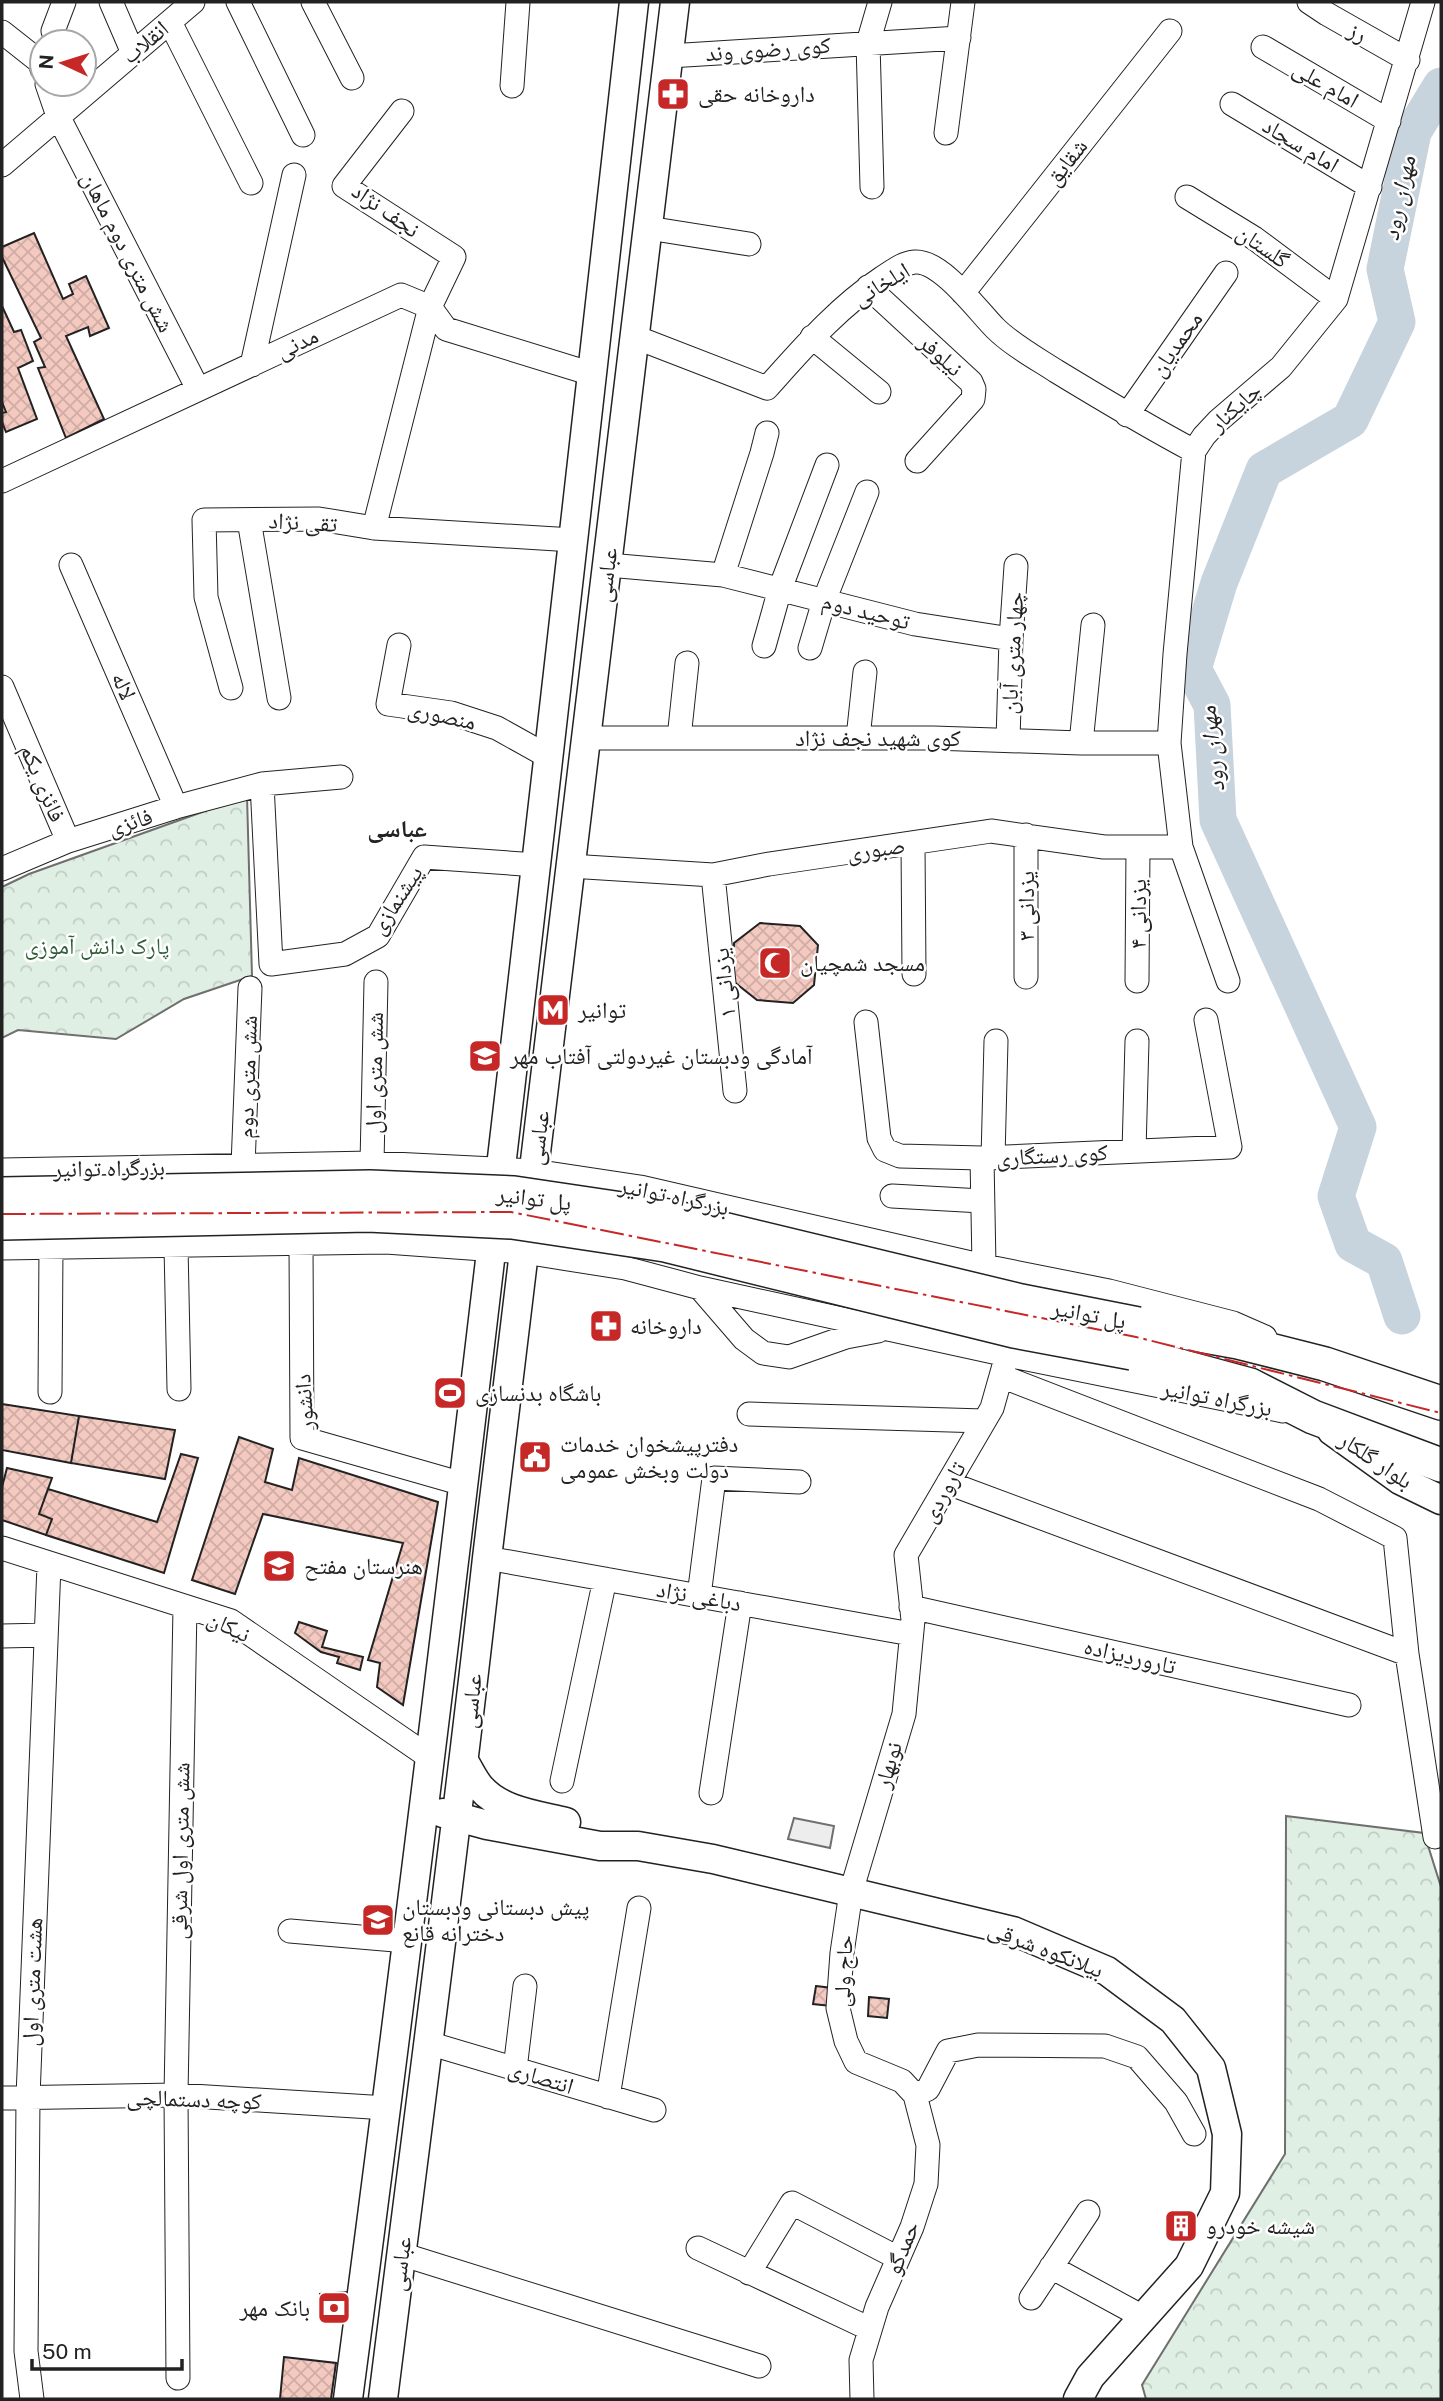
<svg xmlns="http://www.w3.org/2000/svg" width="1443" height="2401" font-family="'Public Sans','Noto Naskh Arabic',sans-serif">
	<defs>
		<pattern id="forest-crowns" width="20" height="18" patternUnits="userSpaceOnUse" patternTransform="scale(1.75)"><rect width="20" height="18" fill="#e0efe3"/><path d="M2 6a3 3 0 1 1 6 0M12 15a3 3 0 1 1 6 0" fill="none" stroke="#c0cdc2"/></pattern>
		<pattern id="building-cross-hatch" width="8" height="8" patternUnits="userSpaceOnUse" patternTransform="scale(1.75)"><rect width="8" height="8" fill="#f3c9c0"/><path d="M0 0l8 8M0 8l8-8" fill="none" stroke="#d0aca5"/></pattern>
	</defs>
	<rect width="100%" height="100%" fill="#fff"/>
	<path fill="url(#forest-crowns)" stroke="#6f6f6f" stroke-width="2" d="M247 796 252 976 184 999 116 1039 18 1030 2 1038V887L29 874Z
		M1286 1816 1424 1833 1441 1887V2399H1146L1142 2385 1285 2154Z"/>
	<path fill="#ededed" stroke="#6f6f6f" stroke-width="2" d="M794 1818 834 1826 830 1848 788 1839Z"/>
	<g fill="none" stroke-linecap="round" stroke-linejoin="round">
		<path stroke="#c7d3dd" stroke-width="37" d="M1402 1316 1384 1261 1353 1244 1336 1196 1358 1127 1218 820 1212 705 1193 669 1219 583 1264 470 1350 420 1397 322 1385 269 1413 132 1441 86"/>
	</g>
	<path fill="url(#building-cross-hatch)" stroke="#222" stroke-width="2" d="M34 233 63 299 73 294 69 284 86 276 109 328 90 336 88 327 66 336 104 419 66 438 38 368 45 367 34 342 41 338 2 257V247Z
		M2 306 14 332 21 330 33 361 18 368 37 419 6 432 2 422V413L6 412 2 402Z
		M760 923 800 926 818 945 814 985 793 1003 757 1000 733 981 734 943Z
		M2 1404 79 1416 71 1463 2 1450Z
		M79 1416 175 1430 165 1479 71 1463Z
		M239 1437 273 1449 265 1482 292 1490 299 1458 438 1502 403 1705 377 1687 380 1663 368 1660 403 1543 263 1514 235 1594 192 1580Z
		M181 1454 198 1458 164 1573 46 1535 52 1519 39 1514 48 1489 157 1522Z
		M7 1468 52 1478 39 1514 52 1519 46 1535 2 1520V1487Z
		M299 1622 327 1631 322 1647 363 1657 360 1670 337 1663 339 1657 321 1652 295 1633Z
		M816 1986 832 1988 831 2006 813 2004Z
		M869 1997 889 1999 887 2018 868 2016Z
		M1180 2215 1194 2225 1183 2237 1169 2228Z
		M348 2292 345 2321 323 2322 320 2294Z
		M284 2357 336 2363 331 2399H280Z"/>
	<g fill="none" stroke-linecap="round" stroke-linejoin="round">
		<defs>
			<path id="minor" d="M111 2 133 53
				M238 2 303 135
				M313 2 352 78
				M1309 2 1327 14 1408 60
				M170 22 251 183
				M53 31 64 2
				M2 32 40 62 42 69
				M1263 47 1389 121
				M669 56 959 38
				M47 84 58 116 198 389
				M512 86 518 2
				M1232 104 1370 187
				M946 133 963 2
				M2 165 193 2
				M872 187 868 43 880 2
				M1187 197 1254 238 1336 299
				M648 228 749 244
				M868 287 971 382 974 389 973 399 917 461
				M963 293 1170 31
				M635 337 767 388C803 348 837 308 882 278 893 271 902 263 915 262 941 260 978 311 995 328 1012 345 1036 358 1056 371 1102 399 1147 426 1194 451
				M812 337 879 392
				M252 365 294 175
				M1127 415 1226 273
				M2 481 401 295 430 307 446 329 592 374
				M249 520 279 698
				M374 528 430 307 454 257 344 186 402 111
				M71 565 176 807
				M608 565 723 575 762 453 767 433
				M723 575 915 624 1011 639
				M399 645 388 704 451 713 497 728 549 757
				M764 646 780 589 827 465
				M810 648 824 601 867 492
				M2 687 68 841
				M231 688 206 597 204 520 319 519 374 528 573 540
				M586 738H933L1081 743H1169
				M679 738 687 663
				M858 738 865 672
				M1008 740 1011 639 1016 566
				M1081 743 1093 625
				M262 784 271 964 345 954 378 936 424 857 537 865
				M913 844 914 974
				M570 866 713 875 769 864 991 831 1104 847H1181
				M2 869 68 841 176 807 262 784 341 777
				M713 875 735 1091
				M1026 977V835
				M1137 981 1138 847
				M1228 981 1181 847 1169 743 1175 654 1194 451 1204 436 1218 421 1281 367 1336 299 1423 2
				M866 1022 879 1138 885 1150 900 1156 982 1158 1230 1147 1206 1020
				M1134 1151 1137 1041
				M982 1158 984 1266
				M993 1158 996 1041
				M372 1163 376 982
				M243 1166 250 988
				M2 1170 372 1163 534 1171 640 1187 984 1266 1109 1291 1233 1323 1265 1337
				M892 1196 982 1201
				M301 1244 302 1438 463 1484
				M176 1246 179 1389
				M2 1248 386 1242 524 1252 625 1268 700 1288 1007 1355 1283 1411
				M700 1288 744 1339 763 1353 789 1357 846 1337 878 1331
				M50 1392 51 1247
				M749 1414 984 1421
				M948 1483 1407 1654 1395 1538 1319 1499 1001 1376
				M2 1548 231 1621 429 1757
				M487 1558 911 1634
				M699 1596 714 1478 799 1482
				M911 1607 1349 1705
				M2 1636 46 1635
				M1407 1654 1435 1837
				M562 1781 605 1579
				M711 1793 740 1603
				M290 1931 407 1941
				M428 2043 654 2110
				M515 2069 525 1986
				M915 2095 928 2089 948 2051 978 2045 1105 2046 1137 2057 1176 2102 1194 2134
				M608 2097 639 1908
				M2 2098 176 2095 387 2108
				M698 2248 870 2329
				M401 2254 759 2366
				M1051 2267 1143 2317
				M749 2273 792 2203 898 2258
				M1031 2298 1088 2212
				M178 2378 176 2095 185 1607
				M32 2399 26 2351 28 2097 49 1565
				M862 2399 861 2360 877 2307 912 2227 926 2184 928 2145 915 2095 902 2081 856 2062 846 2041 838 2008 842 1953 851 1892 904 1714 913 1620 906 1555 992 1408 1007 1355"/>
			<path id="major" d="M1332 1431 1400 1480 1441 1500
				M465 1763C470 1771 474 1780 480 1787 500 1811 537 1815 566 1822
				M443 1813 487 1825 600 1846H638L713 1859 1013 1931 1107 1971 1173 2020 1211 2068 1227 2134 1225 2193 1189 2266 1090 2377 1078 2399
				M348 2399C454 1601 544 801 634 2
				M383 2399C418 2119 456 1839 487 1558L675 2"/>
			<path id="highway" d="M1138 1324 1238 1342 1325 1364 1441 1403
				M1132 1353 1250 1385 1313 1417 1441 1465"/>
		</defs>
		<use href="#minor" stroke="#222" stroke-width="25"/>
		<use href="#major" stroke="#222" stroke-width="31"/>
		<use href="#highway" stroke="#222" stroke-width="36"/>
		<use href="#minor" stroke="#fff" stroke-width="23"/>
		<use href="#major" stroke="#fff" stroke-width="28"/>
		<use href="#highway" stroke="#fff" stroke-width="33"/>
		<defs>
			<path id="highway-bridge" d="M2 1194 370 1187 514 1193 669 1216 1021 1301 1138 1324
				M2 1223 368 1215 512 1222 665 1245 1014 1331 1132 1353"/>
		</defs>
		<use href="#highway-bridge" stroke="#222" stroke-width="36" stroke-linecap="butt"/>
		<use href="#highway-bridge" stroke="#fff" stroke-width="33"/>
		<path stroke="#c62828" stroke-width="2" stroke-dasharray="24 5 3.5 5" stroke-linecap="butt" d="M2 1214 511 1212 1136 1337 1441 1413"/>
	</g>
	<defs>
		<symbol id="pharmacy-square" viewBox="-11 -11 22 22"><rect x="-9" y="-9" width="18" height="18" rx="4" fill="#c62828" stroke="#fff"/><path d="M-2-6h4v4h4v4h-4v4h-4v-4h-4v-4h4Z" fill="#fff"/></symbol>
		<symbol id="mosque-square" viewBox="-11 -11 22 22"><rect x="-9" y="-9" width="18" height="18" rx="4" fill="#c62828" stroke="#fff"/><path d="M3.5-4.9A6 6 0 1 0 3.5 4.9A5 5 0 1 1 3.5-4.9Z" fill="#fff"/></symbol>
		<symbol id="metro-square" viewBox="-11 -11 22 22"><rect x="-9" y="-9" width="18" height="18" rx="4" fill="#c62828" stroke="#fff"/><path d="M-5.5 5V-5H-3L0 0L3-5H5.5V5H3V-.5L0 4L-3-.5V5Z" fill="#fff"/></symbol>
		<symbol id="school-square" viewBox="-11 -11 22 22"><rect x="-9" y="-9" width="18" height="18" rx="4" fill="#c62828" stroke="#fff"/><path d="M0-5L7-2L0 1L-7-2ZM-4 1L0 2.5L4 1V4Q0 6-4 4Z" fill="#fff"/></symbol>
		<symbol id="stadium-square" viewBox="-11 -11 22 22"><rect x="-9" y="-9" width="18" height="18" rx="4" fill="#c62828" stroke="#fff"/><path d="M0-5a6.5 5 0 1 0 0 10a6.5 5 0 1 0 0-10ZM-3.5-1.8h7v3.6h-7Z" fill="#fff"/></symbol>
		<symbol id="civic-square" viewBox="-11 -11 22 22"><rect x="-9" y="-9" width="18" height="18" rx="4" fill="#c62828" stroke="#fff"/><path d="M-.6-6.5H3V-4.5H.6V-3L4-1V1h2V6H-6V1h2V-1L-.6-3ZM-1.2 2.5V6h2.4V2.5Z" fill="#fff"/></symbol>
		<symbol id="building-square" viewBox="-11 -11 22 22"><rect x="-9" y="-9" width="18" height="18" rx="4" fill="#c62828" stroke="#fff"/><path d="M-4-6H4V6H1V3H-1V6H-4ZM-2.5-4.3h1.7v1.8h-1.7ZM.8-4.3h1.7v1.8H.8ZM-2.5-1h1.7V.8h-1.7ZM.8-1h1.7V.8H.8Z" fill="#fff"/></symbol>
		<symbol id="bank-square" viewBox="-11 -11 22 22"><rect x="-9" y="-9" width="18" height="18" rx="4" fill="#c62828" stroke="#fff"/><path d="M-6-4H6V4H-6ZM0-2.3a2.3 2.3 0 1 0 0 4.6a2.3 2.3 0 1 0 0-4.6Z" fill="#fff"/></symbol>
	</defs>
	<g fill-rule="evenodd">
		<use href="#pharmacy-square" x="654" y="75" width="38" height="38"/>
		<use href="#mosque-square" x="756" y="944" width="38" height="38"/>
		<use href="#metro-square" x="534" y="991" width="38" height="38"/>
		<use href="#school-square" x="466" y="1037" width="38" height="38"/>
		<use href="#pharmacy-square" x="587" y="1307" width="38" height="38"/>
		<use href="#stadium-square" x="431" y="1374" width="38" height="38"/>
		<use href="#civic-square" x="516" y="1438" width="38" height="38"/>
		<use href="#school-square" x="260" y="1547" width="38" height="38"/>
		<use href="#school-square" x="359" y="1901" width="38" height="38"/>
		<use href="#building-square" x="1162" y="2207" width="38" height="38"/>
		<use href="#bank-square" x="315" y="2289" width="38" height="38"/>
	</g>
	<g text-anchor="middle" stroke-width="5" stroke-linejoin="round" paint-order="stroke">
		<g font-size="23" fill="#222" stroke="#fff">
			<text transform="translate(1358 32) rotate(29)" y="8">رز</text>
			<text transform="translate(145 42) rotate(-40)" y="8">انقلاب</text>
			<text transform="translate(768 49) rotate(-4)" y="8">کوی رضوی وند</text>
			<text transform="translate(1326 84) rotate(30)" y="8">امام علی</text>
			<text transform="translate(1301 145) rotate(31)" y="8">امام سجاد</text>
			<text transform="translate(1066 162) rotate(-52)" y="8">شقایق</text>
			<text transform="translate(386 210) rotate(35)" y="8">نجف نژاد</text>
			<text transform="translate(1263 246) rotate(35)" y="8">گلستان</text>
			<text transform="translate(128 252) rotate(63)" y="8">شش متری دوم ماهان</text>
			<text transform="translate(881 284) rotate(-31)" y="8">ایلخانی</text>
			<text transform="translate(297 343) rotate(-25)" y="8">مدنی</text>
			<text transform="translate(1176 344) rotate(-55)" y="8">محمدیان</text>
			<text transform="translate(941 355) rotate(42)" y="8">نیلوفر</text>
			<text transform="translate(1235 407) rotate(-42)" y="8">چایکنار</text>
			<text transform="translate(303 522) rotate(3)" y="8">تقی نژاد</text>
			<text transform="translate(606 575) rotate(-83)" y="8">عباسى</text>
			<text transform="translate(866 611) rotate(14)" y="8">توحید دوم</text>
			<text transform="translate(1012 653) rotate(-87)" y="8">چهار متری آبان</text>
			<text transform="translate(124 686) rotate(67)" y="8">لاله</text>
			<text transform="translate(442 715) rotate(12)" y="8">منصوری</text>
			<text x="878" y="746">کوی شهید نجف نژاد</text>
			<text transform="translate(43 783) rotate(67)" y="8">فائزی یکم</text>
			<text transform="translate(130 822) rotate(-17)" y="8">فائزی</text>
			<text transform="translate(876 849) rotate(-8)" y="8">صبوری</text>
			<text transform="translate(396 900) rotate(-57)" y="8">پیشنمازی</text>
			<text transform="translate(1026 906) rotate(-90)" y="8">یزدانی ۳</text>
			<text transform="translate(1138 914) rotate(-90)" y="8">یزدانی ۴</text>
			<text transform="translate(724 983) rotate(-96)" y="8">یزدانی ۱</text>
			<text transform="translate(374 1073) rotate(-89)" y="8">شش متری اول</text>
			<text transform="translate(247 1077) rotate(-88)" y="8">شش متری دوم</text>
			<text transform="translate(538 1138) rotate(-83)" y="8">عباسى</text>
			<text transform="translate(1052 1155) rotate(-3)" y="8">کوی رستگاری</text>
			<text transform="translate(109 1168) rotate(-1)" y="8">بزرگراه توانیر</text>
			<text transform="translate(674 1196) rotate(12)" y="8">بزرگراه توانیر</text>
			<text transform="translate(534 1198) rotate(7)" y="8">پل توانیر</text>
			<text transform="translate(1089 1314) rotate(11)" y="8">پل توانیر</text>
			<text transform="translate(1217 1398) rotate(11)" y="8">بزرگراه توانیر</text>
			<text transform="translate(304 1402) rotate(-94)" y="8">دانشور</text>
			<text transform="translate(1376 1460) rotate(34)" y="8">بلوار گلکار</text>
			<text transform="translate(943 1492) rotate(-60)" y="8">تاروردی</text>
			<text transform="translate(699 1596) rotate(10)" y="8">دباغی نژاد</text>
			<text transform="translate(229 1626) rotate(26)" y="8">نیکان</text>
			<text transform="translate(1130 1656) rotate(13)" y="8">تاروردیزاده</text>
			<text transform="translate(471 1701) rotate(-84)" y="8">عباسى</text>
			<text transform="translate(888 1765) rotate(-74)" y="8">نوبهار</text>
			<text transform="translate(180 1851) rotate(-89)" y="8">شش متری اول شرقی</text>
			<text transform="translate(1046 1949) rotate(21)" y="8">بیلانکوه شرقی</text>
			<text transform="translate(843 1971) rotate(-87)" y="8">حاج ولی</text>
			<text transform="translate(32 1982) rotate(-88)" y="8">هشت متری اول</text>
			<text transform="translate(541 2077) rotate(17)" y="8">انتصاری</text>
			<text transform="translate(194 2099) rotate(2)" y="8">کوچه دستمالچی</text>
			<text transform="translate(902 2248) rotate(-68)" y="8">حمدگو</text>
			<text transform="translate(400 2264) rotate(-83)" y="8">عباسى</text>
		</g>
		<g font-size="23" fill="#222" stroke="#fff" text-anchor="start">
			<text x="698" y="102">داروخانه حقی</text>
			<text x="800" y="971">مسجد شمچیان</text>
			<text x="578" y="1018">توانیر</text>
			<text x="510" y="1064">آمادگی ودبستان غیردولتی آفتاب مهر</text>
			<text x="630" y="1334">داروخانه</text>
			<text x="475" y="1401">باشگاه بدنسازی</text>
			<text x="560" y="1452">دفترپیشخوان خدمات<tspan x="560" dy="26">دولت وبخش عمومی</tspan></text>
			<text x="304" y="1574">هنرستان مفتح</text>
			<text x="402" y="1915">پیش دبستانی ودبستان<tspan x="402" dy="26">دخترانه قانع</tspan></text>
			<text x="1206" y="2234">شیشه خودرو</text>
			<text x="310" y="2316" text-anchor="end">بانک مهر</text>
		</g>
		<g font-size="23" fill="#2f5e38" stroke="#fff">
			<text x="97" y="954">پارک دانش آموزی</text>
		</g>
		<g font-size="24" font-style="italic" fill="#222" stroke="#fff">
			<text transform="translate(1399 198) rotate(-78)" y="8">مهران رود</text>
			<text transform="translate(1212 749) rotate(-96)" y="8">مهران رود</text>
		</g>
		<g font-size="24" font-weight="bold" fill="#222" stroke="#fff">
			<text x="397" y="837">عباسی</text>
		</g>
	</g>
	<rect width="1443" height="2401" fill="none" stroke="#222222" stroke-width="7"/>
	<g transform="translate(63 63) rotate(274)"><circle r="33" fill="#ffffff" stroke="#a7a7a7" stroke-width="2"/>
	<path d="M0-5L12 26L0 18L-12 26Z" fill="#c62828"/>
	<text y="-10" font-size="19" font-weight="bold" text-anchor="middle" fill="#222222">N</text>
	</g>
	<path d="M32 2359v10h150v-10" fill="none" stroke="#222222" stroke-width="3.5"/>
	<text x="42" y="2359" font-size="21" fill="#222222" stroke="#ffffff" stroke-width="5" paint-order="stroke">50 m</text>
</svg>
